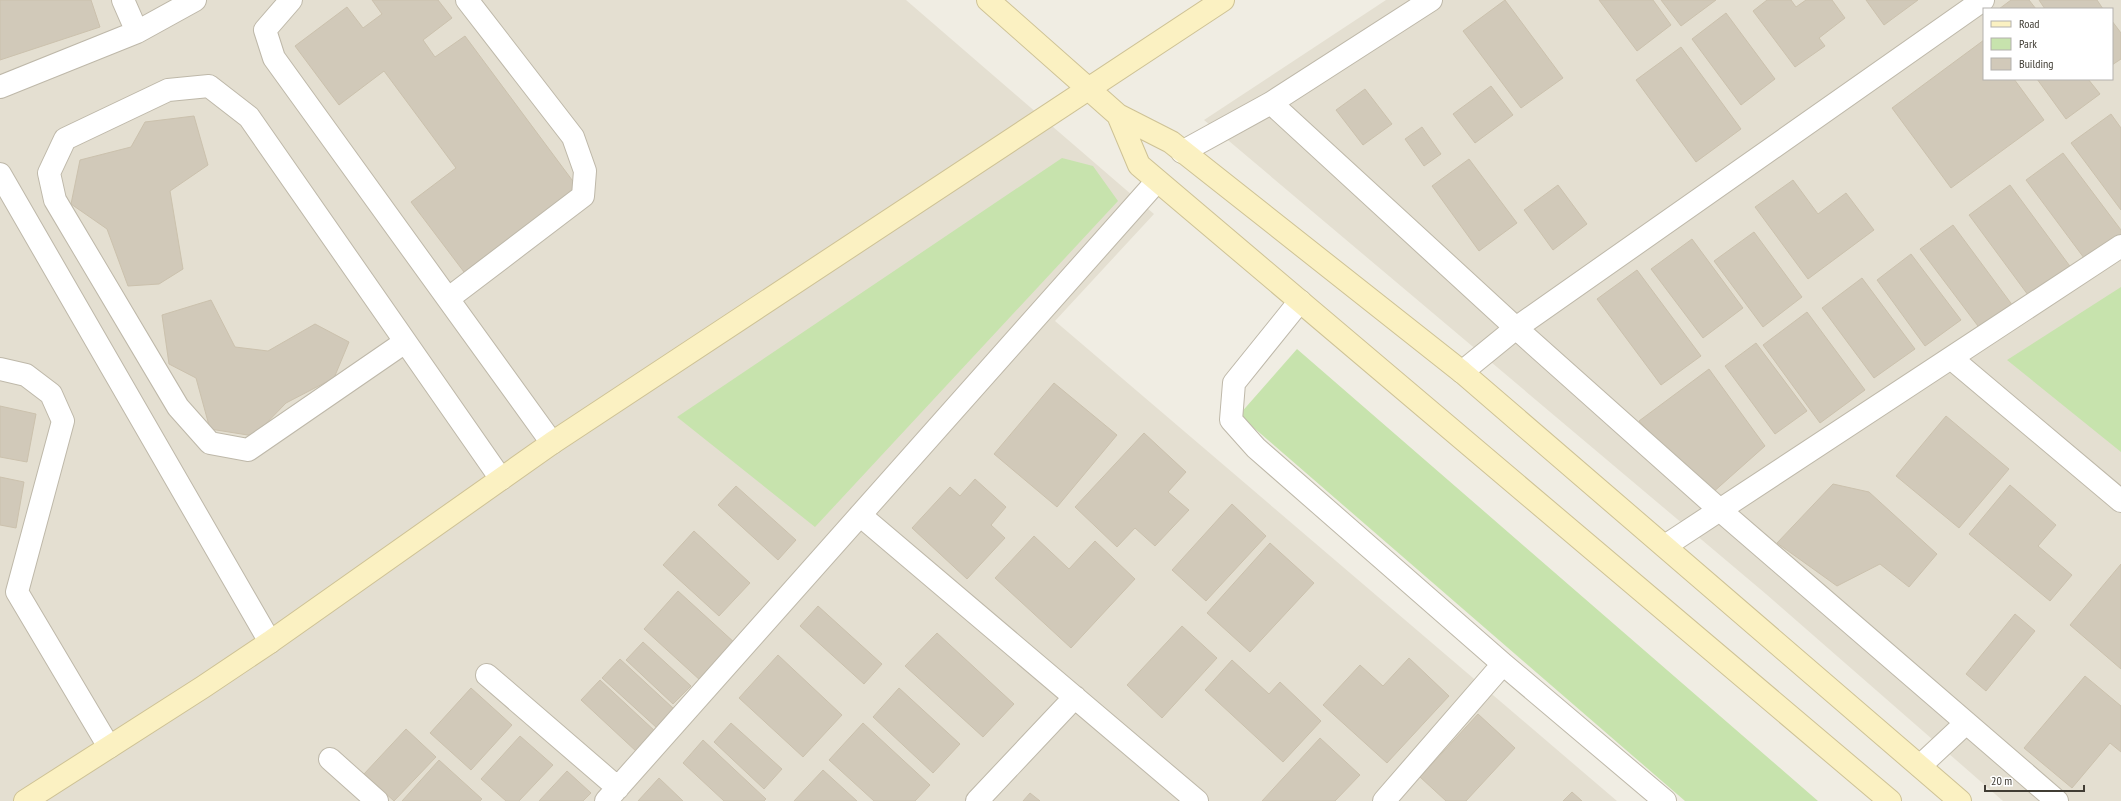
<svg xmlns="http://www.w3.org/2000/svg" width="2121" height="801" font-family="'PT Sans Narrow',sans-serif">
	<rect width="100%" height="100%" fill="#f0ede3"/>
	<path fill="#e4dfd1" fill-rule="evenodd" d="M0 0H906L1154 214 1055 321 1617 801H0Z
		M1386 0H2121V801H2003L1766 594 1204 120ZM1984 9H2112V79H1984Z"/>
	<path fill="#c7e3ad" d="M1062 158 1093 166 1118 201 815 527 677 417Z
		M2121 287V452L2007 360Z
		M1297 349 1818 801H1685L1239 415Z"/>
	<path fill="#d1c9b9" stroke="#cbc1ad" d="M0 0H91L100 27 0 60Z
		M372 0H438L452 18 423 40 435 57 465 36 578 188 464 272 411 202 456 168 384 71 339 105 295 46 347 7 363 28 382 14Z
		M1505 0 1563 78 1521 108 1463 31Z
		M1599 0H1653L1671 25 1637 51Z
		M1661 0H1716L1681 26Z
		M1767 0H1791L1796 7 1806 0H1832L1845 18 1819 38 1825 46 1795 67 1753 11Z
		M1866 0H1918L1884 25Z
		M2011 0H2029L2036 9H1999Z
		M2039 0H2097L2103 9H2045Z
		M1726 13 1775 79 1741 105 1692 39Z
		M2112 21 2121 33V59L2112 65Z
		M1984 40V79H2014L2044 120 1951 188 1892 108Z
		M1681 47 1741 129 1696 162 1636 80Z
		M2037 79H2088L2100 94 2066 119Z
		M1491 86 1513 115 1475 143 1453 114Z
		M1365 89 1392 124 1363 145 1336 110Z
		M2111 114 2121 128V210L2071 143Z
		M194 116 208 165 170 191 183 269 159 284 128 286 107 229 71 204 80 160 131 147 145 122Z
		M1422 127 1441 154 1424 166 1405 139Z
		M2063 153 2121 230V237L2087 262 2026 180Z
		M1469 159 1517 223 1479 251 1432 186Z
		M1793 180 1818 214 1846 193 1874 230 1808 279 1755 207Z
		M1558 185 1587 224 1553 250 1524 210Z
		M2010 185 2072 269 2031 299 1969 215Z
		M1953 225 2013 306 1981 330 1920 249Z
		M1754 232 1802 297 1763 327 1714 261Z
		M1692 239 1743 308 1703 338 1651 269Z
		M1911 254 1961 320 1925 346 1877 280Z
		M1637 270 1701 356 1661 385 1597 299Z
		M1862 278 1915 349 1874 378 1822 308Z
		M211 300 235 347 268 351 315 324 349 342 334 378 286 403 254 436 210 429 196 378 169 364 162 315Z
		M1807 312 1865 390 1820 423 1763 345Z
		M1756 343 1807 411 1775 434 1725 366Z
		M1709 369 1765 446 1711 494 1639 421Z
		M1054 383 1117 435 1057 507 994 454Z
		M0 406 36 414 27 462 0 457Z
		M1946 416 2009 469 1959 528 1896 476Z
		M1144 433 1186 472 1168 492 1189 510 1155 546 1135 528 1117 547 1075 507Z
		M0 477 24 482 16 528 0 525Z
		M975 479 1006 507 991 525 1005 538 967 579 912 528 950 487 960 496Z
		M1833 484 1869 492 1937 554 1909 587 1880 564 1837 586 1777 543Z
		M2010 485 2056 525 2038 546 2072 575 2050 601 1969 534Z
		M736 486 796 540 778 560 718 505Z
		M1232 504 1266 536 1206 601 1172 570Z
		M694 531 750 583 719 616 663 565Z
		M1034 536 1069 569 1095 541 1135 579 1071 648 995 578Z
		M1270 543 1314 583 1250 652 1207 613Z
		M2121 564V669L2070 625Z
		M678 591 736 644 701 681 644 629Z
		M818 606 882 664 864 684 800 626Z
		M2015 614 2035 631 1986 691 1966 674Z
		M1182 626 1217 658 1162 718 1127 685Z
		M937 633 1014 704 983 737 905 666Z
		M643 642 691 686 673 704 626 660Z
		M778 655 842 715 803 757 739 698Z
		M1409 658 1449 696 1387 763 1323 705 1360 665 1383 686Z
		M620 659 674 709 657 728 602 678Z
		M1232 660 1269 694 1280 682 1321 721 1283 762 1205 690Z
		M2085 676 2121 706V752L2110 743 2072 788 2024 748Z
		M600 680 656 732 638 753 581 700Z
		M471 688 512 725 471 770 430 733Z
		M899 688 960 744 933 773 873 717Z
		M1478 714 1515 748 1466 801H1446L1420 777Z
		M731 723 782 769 764 789 714 742Z
		M863 723 930 785 915 801H874L829 760Z
		M406 729 436 757 394 801 364 774Z
		M520 736 553 765 519 801H506L481 779Z
		M1320 738 1360 775 1335 801H1262Z
		M703 740 766 799 764 801H724L683 763Z
		M439 760 482 799 480 801H402Z
		M823 770 857 801H794Z
		M567 771 591 793 583 801H539Z
		M659 778 683 801H638Z
		M1572 792 1582 801H1563Z
		M1030 793 1040 801H1023Z"/>
	<g fill="none" stroke-linecap="round" stroke-linejoin="round">
		<defs>
			<path id="street" d="M123 0 137 32
				M291 0 265 30 274 58 552 443
				M0 87 137 32 195 0
				M1271 103 1516 328 1721 511 2057 801
				M1182 152 1271 103 1431 0
				M0 174 270 642
				M449 298 583 196 585 171 573 137 467 0
				M1300 301 1234 383 1231 420 1256 448 1503 664 1665 801
				M405 342 248 450 210 443 178 407 55 200 49 173 65 139 168 90 209 86 249 117 501 479
				M1951 358 2121 501
				M0 369 26 375 51 394 63 421 17 592 109 747
				M1462 372 1516 328 1983 0
				M860 515 1197 801
				M1665 546 2121 246
				M487 675 618 788
				M330 759 377 801
				M1920 766 1966 723
				M606 801 1157 181
				M977 801 1075 697
				M1384 801 1503 664"/>
			<path id="secondary" d="M988 0 1118 115 1171 142 1462 372 1960 801
				M1118 115 1139 165 1890 801
				M25 801 203 687 270 642 552 443 1223 0"/>
		</defs>
		<use href="#street" stroke="#beb8a9" stroke-width="24"/>
		<use href="#secondary" stroke="#cec295" stroke-width="24"/>
		<use href="#street" stroke="#fff" stroke-width="22"/>
		<use href="#secondary" stroke="#fbf1c2" stroke-width="22"/>
	</g>
	<rect x="1983" y="8" width="130" height="72" fill="#ffffff" stroke="#b3b1ae"/>
	<rect x="1991" y="21" width="20" height="6" fill="#fbf1c2" stroke="#b3b1ae"/>
	<text x="2019" y="28" font-size="12" fill="#413d34">Road</text>
	<rect x="1991" y="38" width="20" height="12" fill="#c7e3ad" stroke="#b3b1ae"/>
	<text x="2019" y="48" font-size="12" fill="#413d34">Park</text>
	<rect x="1991" y="58" width="20" height="12" fill="#d1c9b9" stroke="#b3b1ae"/>
	<text x="2019" y="68" font-size="12" fill="#413d34">Building</text>
	<path d="M1985 785v6h99v-6" fill="none" stroke="#413d34" stroke-width="2"/>
	<text x="1991" y="785" font-size="12" fill="#413d34" stroke="#ffffff" stroke-width="3" paint-order="stroke">20 m</text>
</svg>
